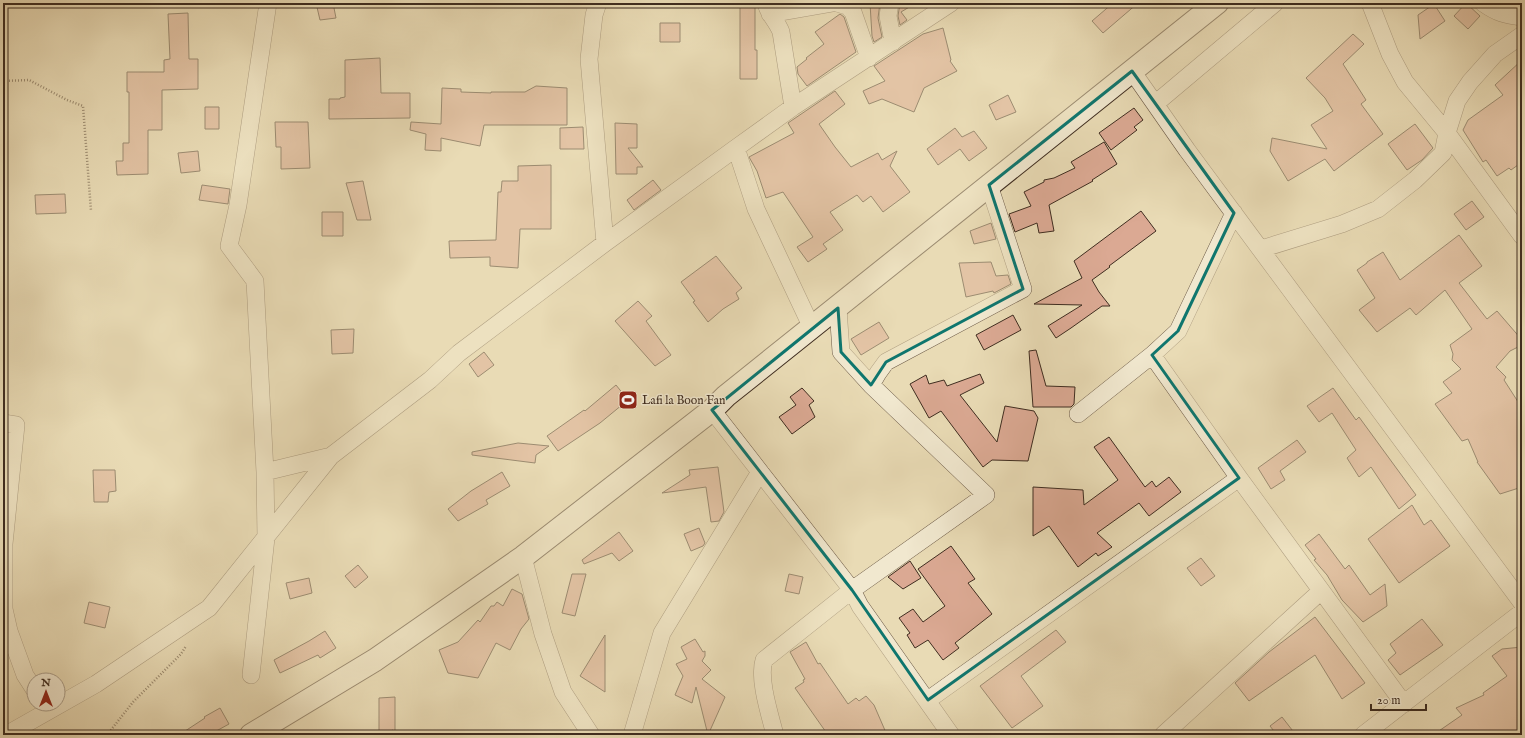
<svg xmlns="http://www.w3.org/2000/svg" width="1525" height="738" font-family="'IM FELL English',serif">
	<rect width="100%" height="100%" fill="#e9dbb5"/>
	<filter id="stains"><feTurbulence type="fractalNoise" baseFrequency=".005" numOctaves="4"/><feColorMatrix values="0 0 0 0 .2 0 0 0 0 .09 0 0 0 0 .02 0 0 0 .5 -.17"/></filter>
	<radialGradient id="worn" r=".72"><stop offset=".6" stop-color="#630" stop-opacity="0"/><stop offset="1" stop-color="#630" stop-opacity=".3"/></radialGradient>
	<path fill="#dba993" stroke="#3f2d20" d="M316 3H333L336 18 320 20Z
		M740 3H755V50H757V79H740Z
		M870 3H880L878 18 882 37 874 42 872 36Z
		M900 3H916L901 12 907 20 900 25 898 16Z
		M1113 3H1138L1103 33 1092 21Z
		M1466 3 1480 16 1468 29 1454 16Z
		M1434 4 1445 21 1420 39 1418 15Z
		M188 13 189 59H198V89L162 90V130H148V174L117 175 116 161H123V143H129V92H127V72H164V60L170 59 168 14Z
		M840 14 844 17 856 52 807 86 798 74 797 67 807 59 806 58 824 44 815 32Z
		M660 23H680V42H660Z
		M943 28 951 60 950 61 957 71 924 88 914 112 882 99 869 104 863 91 885 81 874 66 923 34Z
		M1353 34 1364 44 1343 64 1366 100 1361 104 1383 134 1334 171 1325 159 1288 181 1270 151 1272 138 1327 149 1311 125 1333 111 1325 98 1306 78Z
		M380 58 381 93H410V118L329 119V99H340V98L345 97V60Z
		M1522 60V162L1511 170 1509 168 1497 176 1486 160 1483 162 1463 130 1468 120 1503 95 1495 85Z
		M536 86 567 88V125H484L480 146 441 138V151L425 150 426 134 410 130 411 122 441 124 442 88 461 89V92L491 93V92H525Z
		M835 91 845 104 819 124 835 147 851 167 878 153 882 160 897 151 890 166 910 192 883 212 871 196 863 202 857 195 830 212 843 230 823 244 827 249 808 262 797 247 813 237 783 192 766 198 757 171 749 157 794 133 788 123Z
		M1008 95 1016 112 996 120 989 105Z
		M205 107H219V129H205Z
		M1134 108 1143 120 1134 127 1137 130 1111 150 1099 133Z
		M275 122H308L310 168 281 169V147H276Z
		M615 123 637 124V148H628L643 167H637V174H616Z
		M1415 124 1433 148 1422 160 1407 170 1388 144Z
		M583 127 584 149H560V128Z
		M955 128 962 137 974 131 987 148 969 161 960 149 938 165 927 149Z
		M1104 142 1117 164 1092 180 1093 181 1049 205 1054 231 1039 233 1037 223 1015 232 1009 214 1031 206 1024 192 1044 182V180L1054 178 1075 168 1071 162Z
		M198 151 200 171 181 173 178 153Z
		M551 165V229H520L518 268 490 266V257L450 258 449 241 496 240 498 192H501L502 181H518V166Z
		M653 180 661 190 634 210 627 200Z
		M363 181 371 220H357L346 183Z
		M202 185 230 189 228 204 199 200Z
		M65 194 66 213 36 214 35 195Z
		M1472 201 1484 217 1466 230 1454 214Z
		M1141 211 1156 231 1109 266 1110 267 1092 280 1099 292 1110 306H1102L1071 328 1056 338 1048 326 1082 305 1034 304 1082 278 1074 261Z
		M322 212H343V236H322Z
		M991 223 996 239 974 244 970 231Z
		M1459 235 1482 266 1459 283 1487 319 1497 311 1522 340V345L1510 351 1496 367 1506 377 1504 380 1522 408V487L1500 494 1477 462H1478L1468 439 1462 441 1435 404 1452 393 1443 382 1461 369 1452 360 1453 354 1450 345 1472 329 1445 290 1416 315 1410 308 1377 332 1359 310 1375 298 1357 270 1367 263V262L1383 252 1400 280Z
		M716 256 742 288 736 293 739 299 723 309 708 322 693 302 695 301 681 282Z
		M991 262 996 276 1008 275 1011 284 994 293 993 291 966 297 959 263Z
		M638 301 652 316 646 321 671 355 655 366 615 321Z
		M1013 315 1021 330 984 350 976 335Z
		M879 322 889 338 861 355 851 339Z
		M354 329 353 353 332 354 331 330Z
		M1036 350 1046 386 1075 387 1074 404 1071 407H1033L1029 351Z
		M484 352 494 365 478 377 469 364Z
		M980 374 984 383 960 395 997 442 1005 406 1034 411 1038 418 1028 461 992 460 983 467 941 411 929 418 910 384 926 375 929 384 944 380 947 386Z
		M616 385 628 400 600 423 558 451 547 436 584 410 585 411Z
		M802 388 814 401 809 405 815 417 792 434 779 417 796 405 790 397Z
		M1333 388 1356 420 1359 417 1416 495 1399 509 1371 467 1359 477 1347 458 1356 450 1332 413 1319 422 1307 406Z
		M1109 437 1145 487 1152 481 1156 487 1169 477 1181 492 1149 516 1139 503 1097 533 1112 547 1098 556 1096 553 1078 567 1049 526 1033 536V487L1083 490 1084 505 1118 480 1094 447Z
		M1297 440 1306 452 1280 471 1285 480 1271 489 1258 468Z
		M518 443 549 446 536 455 535 463 472 455V452Z
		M718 467 724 512 719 521 711 522 706 487 662 493 690 475 689 470Z
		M93 470H115L116 491 109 492 108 502H94Z
		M502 472 510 486 486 500 488 504 458 521 448 509 471 491Z
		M1412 505 1424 525 1431 520 1450 546 1399 583 1368 539Z
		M699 528 705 543 703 546 691 551 684 534Z
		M619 532 633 551 619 561 612 553 584 564 582 560Z
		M1319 534 1345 569 1349 565 1370 595 1385 584 1387 606 1363 622 1342 600 1327 575 1314 560 1316 559 1305 545Z
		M951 546 975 579 968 583 992 614 955 643 959 648 943 660 928 640 915 648 907 635 910 633 899 618 913 609 923 622 945 606 918 569Z
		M1201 558 1215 576 1201 586 1187 568Z
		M910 561 921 578 903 589 888 577Z
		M358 565 368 577 355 588 345 576Z
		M572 574H586L575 616 562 613Z
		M789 574 803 577 799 594 785 591Z
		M309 578 312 593 290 599 286 583Z
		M512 589 522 594 529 619 521 629 510 650 496 643 478 678 448 673 439 650 458 642 478 620 480 622 491 606H494L497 602 503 606Z
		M89 602 110 607 105 628 84 623Z
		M1315 617 1365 683 1342 699 1315 655 1249 701 1235 683 1269 652Z
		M1422 619 1443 645 1400 675 1388 660 1396 653 1390 644Z
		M1056 630 1066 642 1021 676 1043 706 1012 728 980 686Z
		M325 631 336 648 320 658 318 655 280 673 274 660 309 641Z
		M605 635V692L580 676Z
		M695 639 703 652 705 651V656L702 661 711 670 702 679 725 697 708 735 696 687 692 703 675 695 683 676 676 664 687 659 681 647Z
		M806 642 818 664 820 663 848 704 856 698 859 701 866 696 874 705 887 735H828L795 688 804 682 803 680 805 679 790 652Z
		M1522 647V735H1433L1462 715 1456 708 1484 695 1483 693 1507 676 1492 656 1502 649Z
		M395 697V731L392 730 391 735H379V698Z
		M220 708 229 724 209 735H179L205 718 204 717Z
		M1282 717 1296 735H1277L1270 726Z"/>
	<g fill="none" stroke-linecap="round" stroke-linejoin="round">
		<defs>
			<path id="street" d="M598 3 594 15 589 59 605 243
				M766 3C768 14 777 21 781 32L793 107 736 148 756 209 812 328
				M837 3 847 6 853 12 869 58
				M890 3 888 16 893 42
				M1370 3 1390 54 1405 82 1447 133 1522 236
				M1483 3C1497 13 1505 15 1522 17
				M770 14 833 3
				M1132 71 1187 150 1522 603
				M1155 104 1275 3
				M793 107 951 3
				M1234 213 1178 331 1152 355 1239 478 1404 704
				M1261 249 1342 224 1378 209 1415 180 1443 153 1447 133 1457 101 1470 82 1495 54 1522 35
				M871 385 878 373 886 362 1023 289 989 185
				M712 410 852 590 860 606 951 735
				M1078 414 1152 355
				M3 423 16 425 4 544V609L9 631 25 675 34 689
				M265 472 331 456 430 380 459 353 605 243 736 148
				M523 557 543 634 563 692 591 735
				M251 675 266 538 265 472 255 281 229 246 238 205 268 3
				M928 700 1239 478
				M6 735 96 684 209 608 331 456
				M632 735 662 633 760 472
				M775 735C770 715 758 679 764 660L852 590 986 495 871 385 841 352 838 308
				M1163 735 1321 591
				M1363 735 1522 612"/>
			<path id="secondary" d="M251 735 375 660 523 557 712 410 726 396 1217 3"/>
		</defs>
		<use href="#street" stroke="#6a5845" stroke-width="18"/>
		<use href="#secondary" stroke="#3f2d20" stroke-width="24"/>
		<path stroke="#3f2d20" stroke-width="2.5" stroke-dasharray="1 2" stroke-linecap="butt" d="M3 81 29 80 67 100 83 106 91 211
			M107 735 133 702 181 654 186 646"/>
		<use href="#street" stroke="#f1e8cf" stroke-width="17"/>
		<use href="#secondary" stroke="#f1e8cf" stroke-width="22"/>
	</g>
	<path d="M0 0H1525V738H0ZM1132 71 1234 213 1178 331 1152 355 1239 478 928 700 852 590 712 410 838 308 841 352 871 385 886 362 1023 289 989 185Z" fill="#e9dbb5" fill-opacity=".55" fill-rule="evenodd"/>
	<path fill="none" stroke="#0f766e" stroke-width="3" stroke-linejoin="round" d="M1132 71 1234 213 1178 331 1152 355 1239 478 928 700 852 590 712 410 838 308 841 352 871 385 886 362 1023 289 989 185Z"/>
	<defs>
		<symbol id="stadium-square" viewBox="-11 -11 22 22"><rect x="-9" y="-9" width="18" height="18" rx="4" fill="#8f2418" stroke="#f1e8cf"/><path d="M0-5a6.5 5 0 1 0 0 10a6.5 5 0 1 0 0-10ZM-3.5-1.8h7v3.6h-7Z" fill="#fff"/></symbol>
	</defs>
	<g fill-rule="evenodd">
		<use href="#stadium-square" x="617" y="389" width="22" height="22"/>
	</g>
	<g text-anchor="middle" stroke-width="3" stroke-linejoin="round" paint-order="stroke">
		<g font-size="12" fill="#3f2d20" stroke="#f1e8cf" text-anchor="start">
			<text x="642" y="404">Lafi la Boon Fan</text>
		</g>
	</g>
	<rect width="1525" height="738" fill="none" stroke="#e9dbb5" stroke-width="16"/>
	<rect x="4" y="4" width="1517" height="730" fill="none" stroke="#3f2d20" stroke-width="2"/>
	<rect x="8" y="8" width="1509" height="722" fill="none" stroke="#3f2d20"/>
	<g transform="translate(46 692)"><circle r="19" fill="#f1e8cf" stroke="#aa9d89"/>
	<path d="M0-3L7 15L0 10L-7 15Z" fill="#8f2418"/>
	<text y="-6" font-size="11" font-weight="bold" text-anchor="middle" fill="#3f2d20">N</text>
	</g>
	<path d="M1371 704v6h55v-6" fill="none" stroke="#3f2d20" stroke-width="2"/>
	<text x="1377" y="704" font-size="12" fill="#3f2d20" stroke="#f1e8cf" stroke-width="3" paint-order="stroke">20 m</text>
	<rect width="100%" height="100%" filter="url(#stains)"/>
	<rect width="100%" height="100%" fill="url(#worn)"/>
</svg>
